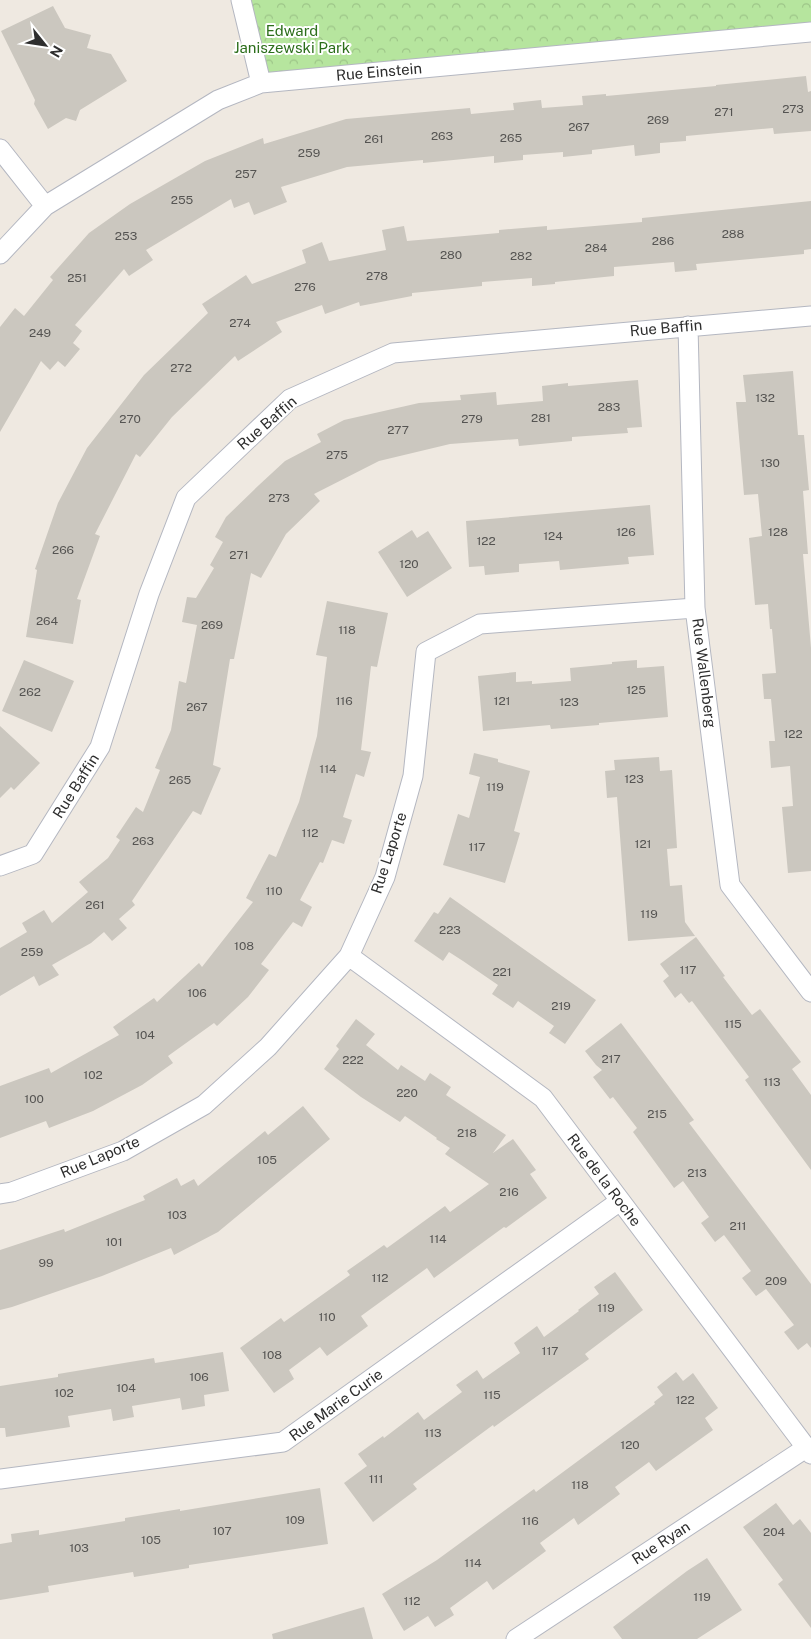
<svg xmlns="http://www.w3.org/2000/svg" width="811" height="1639" font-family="'Public Sans',sans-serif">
	<defs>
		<pattern id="forest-crowns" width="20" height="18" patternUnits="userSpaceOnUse" patternTransform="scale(1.25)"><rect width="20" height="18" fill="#b6e59e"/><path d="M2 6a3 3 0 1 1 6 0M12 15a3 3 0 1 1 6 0" fill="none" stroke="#9dc588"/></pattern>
	</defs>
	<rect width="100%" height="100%" fill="#efe9e1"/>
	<path fill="url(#forest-crowns)" d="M241 0H811V32L261 83Z"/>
	<path fill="#cbc7bf" d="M53 6 65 28 91 35 87 48 111 54 127 81 80 110 76 121 66 118 48 129 34 104 35 100 1 31Z
		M806 76 808 92 811 91V131L774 134 773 128 686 136V141L660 143V153L635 156 634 145 592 150V154L563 157V152L523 155V160L494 163V156L423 163V160L347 167 281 187 287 202 254 215 249 202 234 208 231 199 146 250 153 260 129 276 124 269 75 325 82 331 73 343 80 349 65 367 58 361 50 370 41 361 0 432V327L15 308 24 316 53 280 50 277 89 233 130 204 205 161 263 138 264 144 346 119 470 108 471 114 514 110 513 103 541 100 542 108 583 105 582 96 606 94V96L716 86V85Z
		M811 201V249L804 250V254L696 264 697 270 675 272 674 262 614 267V276L555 282V284L532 286V278L482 282V286L412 293V296L360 306 359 302 325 314 322 305 276 322 282 332 238 361 235 356 172 417 140 457 136 454 95 534 100 536 77 599 81 600 73 644 26 637 37 570 35 569 58 503 87 448 144 375 208 313 202 304 246 275 252 284 306 263 302 250 322 242 329 261 386 250 382 230 404 226 407 241 499 233V230L547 226V230L642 222V218Z
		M793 371 798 435H804L809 490 803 491 808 554H803L811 648V871L788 873 782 807 793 806 790 766 771 768 769 741H775L771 699H764L762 674 776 673 772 629H770L768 604 755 605 749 538 762 536 758 494 744 495 736 402H746L743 375Z
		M638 380 642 427 627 428 628 433 572 437V441L519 446 518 439 450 444 379 461 314 494 320 501 286 534 261 578 251 573 234 659H230L213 765 221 768 201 815 193 811 132 901 135 905 119 919 127 928 112 941 104 932 91 943 52 965 59 975 39 986 34 976 0 996V948L27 932 22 923 44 910 52 923 88 892 79 882 108 858 120 840 116 837 136 807 143 812 160 770 155 768 171 730 179 681 186 683 197 625 182 622 187 597 196 598 214 568 210 565 223 542 215 537 226 517 259 485 285 461 321 442 317 434 344 420 419 403 461 400 460 395 496 392 497 405 543 401 542 386 568 383V386Z
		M650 505 654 555 628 557 629 564 560 570 559 561 519 564V572L485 575 484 566 469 567 466 521Z
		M412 530 417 538 428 531 452 568 407 597 378 552Z
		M327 601 388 613 377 667 371 666 361 750 371 752 364 777 356 774 343 817 352 820 344 844 332 840 323 863 320 862 300 900 312 907 302 927 293 922 261 964 269 970 248 997 217 1026 214 1023 168 1056 173 1063 142 1085 93 1111 49 1128 46 1121 0 1138V1086L49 1068 51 1073 119 1035 113 1027 154 998 157 1002 199 963 202 967 253 902 246 898 269 854 276 857 299 802 317 736 327 657 316 655Z
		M24 660 74 681 52 732 2 711Z
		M637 660V668L664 666 668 717 599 723V725L551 729 550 725 483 731 478 676 516 672V682L532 681V684L571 681 570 668 612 664V662Z
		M0 726 40 763 14 790 11 787 0 798Z
		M474 753 498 759V762L530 771 514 831 520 833 505 883 443 865 458 814 469 818 480 777 469 774Z
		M659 757 660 771 672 770 677 848 667 849 670 886 682 885 685 922 695 936 628 941 617 797 607 798 605 771 615 770 614 760Z
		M450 897 596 1000 565 1044 549 1033 554 1026 518 1001 513 1008 492 994 498 985 463 961 449 952 443 961 414 941 434 912 438 914Z
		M696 937 725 976 723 977 752 1015 760 1009 801 1062 792 1069 811 1095V1170L745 1080 749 1077 692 1001 689 1003 681 993 675 998 663 981 669 976 660 964Z
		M356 1019 375 1034 366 1045 398 1070 401 1065 425 1081 430 1073 451 1087 446 1095 506 1135 493 1153 513 1139 536 1170 530 1174 547 1198 506 1228 504 1227 434 1278 427 1268 361 1316 368 1326 327 1356 320 1347 289 1370 294 1379 274 1393 240 1348 281 1318 284 1322 350 1275 347 1271 384 1245 387 1248 445 1206 450 1212 489 1184 445 1154 450 1148 436 1139 437 1138 405 1116 400 1122 361 1097 324 1069 339 1049 336 1046Z
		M621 1023 694 1120 689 1123 811 1284V1348L807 1343 798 1350 784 1332 794 1325 766 1289 756 1296 742 1278 751 1271 724 1235 715 1242 701 1223 709 1217 683 1181 674 1188 633 1132 637 1128 613 1097 610 1099 593 1077 602 1070 596 1065 585 1051Z
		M303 1106 330 1139 218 1232 174 1255 171 1248 102 1276 12 1307 0 1310V1250L64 1229 65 1232 145 1200 143 1196 177 1178 181 1186 194 1179 198 1186 265 1131 268 1135Z
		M615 1272 643 1310 585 1354 589 1359 494 1427 493 1425 413 1484 417 1489 373 1522 344 1483 367 1466 358 1454 383 1436 384 1438 418 1412 424 1420 462 1392 456 1385 477 1370 483 1379 520 1353 514 1343 537 1326 544 1337 579 1311 578 1310 599 1294 594 1287Z
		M223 1352 229 1391 204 1395 205 1406 182 1410 180 1398 132 1406 134 1417 113 1421 111 1409 68 1416 70 1427 6 1437 5 1428H0V1386L58 1377V1374L154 1358 155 1363Z
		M676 1372 683 1381 693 1373 718 1408 705 1418 713 1430 656 1471 649 1462 615 1487 620 1494 578 1525 574 1518 540 1543 546 1551 523 1568 493 1590 487 1581 450 1608 454 1615 435 1627 428 1616 404 1631 382 1594 437 1560 534 1489 536 1492 655 1404 654 1402 663 1395 657 1387Z
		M320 1488 328 1544 189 1565V1568L134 1577 133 1572 48 1586 49 1592 0 1600V1544L12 1542 11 1534 39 1530V1535L125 1521V1518L180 1509V1511Z
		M776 1503 793 1525 800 1519 811 1533V1628L778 1584 783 1580 743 1527Z
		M707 1558 742 1610 697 1639H622L613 1627 687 1571Z
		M364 1607 373 1639H273L272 1634Z"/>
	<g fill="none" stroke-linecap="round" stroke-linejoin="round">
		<defs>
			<path id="minor" d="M241 0 261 83
				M0 149 45 206
				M0 254 45 206 218 100 261 83 811 32
				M688 326 695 608 730 885 811 992
				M0 866 33 854 100 747 149 594 186 498 290 399 393 353 811 316
				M349 956 543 1098 811 1454
				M0 1194 12 1192 123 1151 204 1105 268 1047 349 956 385 877 413 776 426 652 480 624 695 608
				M0 1479 283 1442 620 1201
				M516 1639 806 1448"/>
		</defs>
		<use href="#minor" stroke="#b4b7c1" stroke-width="21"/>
		<use href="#minor" stroke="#fff" stroke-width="19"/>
	</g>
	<g text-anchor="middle" stroke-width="4" stroke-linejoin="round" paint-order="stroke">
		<g font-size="12" fill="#555452">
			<text x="793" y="113">273</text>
			<text x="724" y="116">271</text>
			<text x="658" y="124">269</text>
			<text x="579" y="131">267</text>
			<text x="442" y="140">263</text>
			<text x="511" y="142">265</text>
			<text x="374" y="143">261</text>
			<text x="309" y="157">259</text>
			<text x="246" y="178">257</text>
			<text x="182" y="204">255</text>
			<text x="733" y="238">288</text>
			<text x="126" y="240">253</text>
			<text x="663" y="245">286</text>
			<text x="596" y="252">284</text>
			<text x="451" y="259">280</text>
			<text x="521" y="260">282</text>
			<text x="377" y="280">278</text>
			<text x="77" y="282">251</text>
			<text x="305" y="291">276</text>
			<text x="240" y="327">274</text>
			<text x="40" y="337">249</text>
			<text x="181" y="372">272</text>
			<text x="765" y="402">132</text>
			<text x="609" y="411">283</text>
			<text x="541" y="422">281</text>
			<text x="130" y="423">270</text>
			<text x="472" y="423">279</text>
			<text x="398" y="434">277</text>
			<text x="337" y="459">275</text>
			<text x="770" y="467">130</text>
			<text x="279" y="502">273</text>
			<text x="626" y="536">126</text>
			<text x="778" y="536">128</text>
			<text x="553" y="540">124</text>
			<text x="486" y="545">122</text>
			<text x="63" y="554">266</text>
			<text x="239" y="559">271</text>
			<text x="409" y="568">120</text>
			<text x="47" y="625">264</text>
			<text x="212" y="629">269</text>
			<text x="347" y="634">118</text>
			<text x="636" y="694">125</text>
			<text x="30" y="696">262</text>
			<text x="344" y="705">116</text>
			<text x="502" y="705">121</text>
			<text x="569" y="706">123</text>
			<text x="197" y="711">267</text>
			<text x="793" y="738">122</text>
			<text x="328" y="773">114</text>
			<text x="634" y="783">123</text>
			<text x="180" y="784">265</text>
			<text x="495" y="791">119</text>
			<text x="310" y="837">112</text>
			<text x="143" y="845">263</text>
			<text x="643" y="848">121</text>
			<text x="477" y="851">117</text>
			<text x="274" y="895">110</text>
			<text x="95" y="909">261</text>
			<text x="649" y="918">119</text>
			<text x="450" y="934">223</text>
			<text x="244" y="950">108</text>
			<text x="32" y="956">259</text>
			<text x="688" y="974">117</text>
			<text x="502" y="976">221</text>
			<text x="197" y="997">106</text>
			<text x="561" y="1010">219</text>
			<text x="733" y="1028">115</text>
			<text x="145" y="1039">104</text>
			<text x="611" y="1063">217</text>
			<text x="353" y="1064">222</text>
			<text x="93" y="1079">102</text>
			<text x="772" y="1086">113</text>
			<text x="407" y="1097">220</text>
			<text x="34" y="1103">100</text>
			<text x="657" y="1118">215</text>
			<text x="467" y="1137">218</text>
			<text x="267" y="1164">105</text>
			<text x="697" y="1177">213</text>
			<text x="509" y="1196">216</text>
			<text x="177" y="1219">103</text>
			<text x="738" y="1230">211</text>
			<text x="438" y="1243">114</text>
			<text x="114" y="1246">101</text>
			<text x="46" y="1267">99</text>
			<text x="380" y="1282">112</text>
			<text x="776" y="1285">209</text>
			<text x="606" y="1312">119</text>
			<text x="327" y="1321">110</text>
			<text x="550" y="1355">117</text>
			<text x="272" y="1359">108</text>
			<text x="199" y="1381">106</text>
			<text x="126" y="1392">104</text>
			<text x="64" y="1397">102</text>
			<text x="492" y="1399">115</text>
			<text x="685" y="1404">122</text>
			<text x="433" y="1437">113</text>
			<text x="630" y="1449">120</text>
			<text x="376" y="1483">111</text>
			<text x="580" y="1489">118</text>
			<text x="295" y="1524">109</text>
			<text x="530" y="1525">116</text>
			<text x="222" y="1535">107</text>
			<text x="774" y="1536">204</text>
			<text x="151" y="1544">105</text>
			<text x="79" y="1552">103</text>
			<text x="473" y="1567">114</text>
			<text x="702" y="1601">119</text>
			<text x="412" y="1605">112</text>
		</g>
		<g font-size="15" fill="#2c6e1b" stroke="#fff">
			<text x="292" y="36">Edward<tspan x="292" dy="17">Janiszewski Park</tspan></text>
		</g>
		<g font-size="15" fill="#2e2e2e" stroke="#fff">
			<text transform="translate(379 72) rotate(-5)" y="5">Rue Einstein</text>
			<text transform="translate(666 328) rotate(-5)" y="5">Rue Baffin</text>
			<text transform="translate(267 423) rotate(-41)" y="5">Rue Baffin</text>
			<text transform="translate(704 673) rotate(83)" y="5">Rue Wallenberg</text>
			<text transform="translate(76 786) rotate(-58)" y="5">Rue Baffin</text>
			<text transform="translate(389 853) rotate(-72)" y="5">Rue Laporte</text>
			<text transform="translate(100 1157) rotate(-23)" y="5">Rue Laporte</text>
			<text transform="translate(604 1180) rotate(53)" y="5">Rue de la Roche</text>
			<text transform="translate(336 1405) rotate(-36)" y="5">Rue Marie Curie</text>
			<text transform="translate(661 1543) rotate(-33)" y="5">Rue Ryan</text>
		</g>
	</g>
	<g transform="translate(45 45) rotate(120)" stroke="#ffffff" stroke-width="4" paint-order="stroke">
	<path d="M0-4L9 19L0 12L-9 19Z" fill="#2e2e2e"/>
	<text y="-8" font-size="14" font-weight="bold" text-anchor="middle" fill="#2e2e2e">N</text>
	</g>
</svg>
